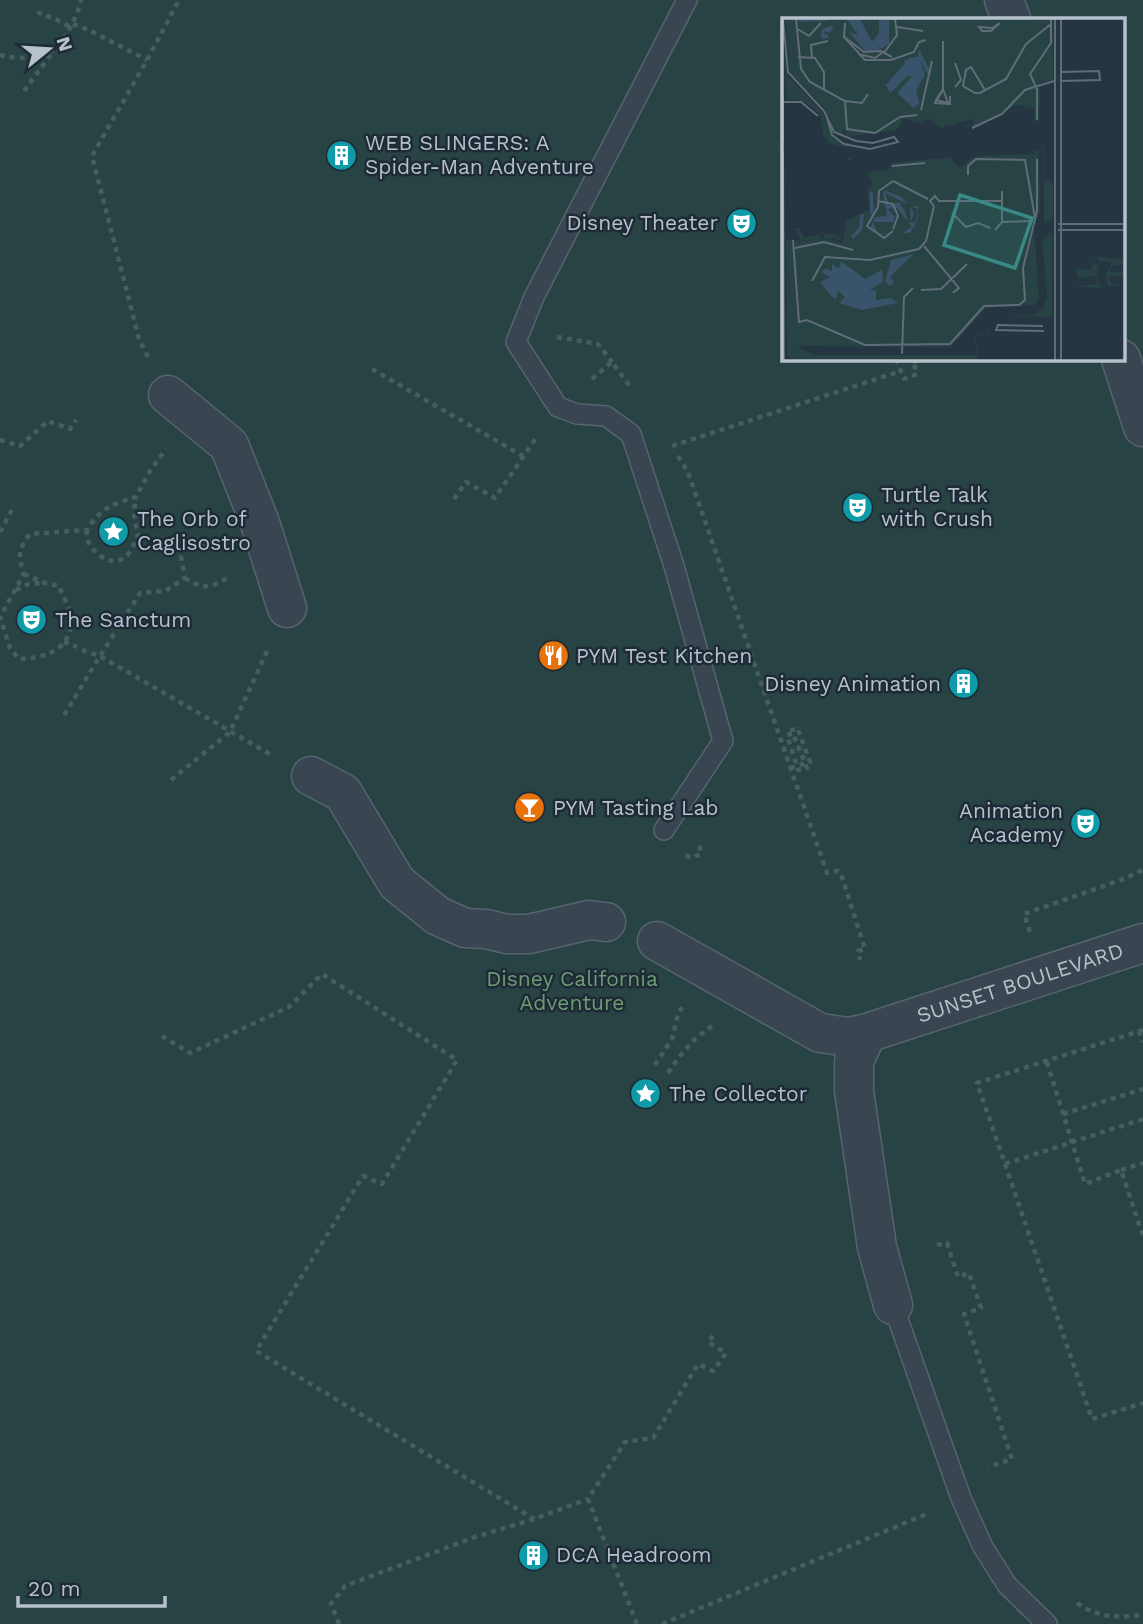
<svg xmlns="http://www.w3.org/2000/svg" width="1143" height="1624" font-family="'Work Sans',sans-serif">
	<rect width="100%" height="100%" fill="#253542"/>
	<path fill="#274343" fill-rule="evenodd" d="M0 0H1143V1624H0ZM784 19H1124V359H784Z"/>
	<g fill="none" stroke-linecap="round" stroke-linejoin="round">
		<defs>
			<path id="lane" d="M664 830 723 741 674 566 631 434 606 416 577 414 558 407 516 342 534 297 687 0
				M893 1305 961 1498 983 1547 1007 1585 1047 1624"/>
			<g id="street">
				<path d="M1004 0 1011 19"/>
				<path d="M1121 359 1143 427"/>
				<path d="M168 395 229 445 260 523 287 608"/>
				<path d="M311 776 343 793 397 883 438 916 465 928 486 929 507 934H529L589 920 606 922"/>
				<path id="s1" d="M657 941 820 1033 849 1037 867 1033 1143 943"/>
				<path d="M867 1033 854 1061V1091L877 1247 893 1305"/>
			</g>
		</defs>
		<use href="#lane" stroke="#57646f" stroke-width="22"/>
		<use href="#street" stroke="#57646f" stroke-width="41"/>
		<path stroke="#455f5e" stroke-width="4.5" stroke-dasharray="5 5" stroke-linecap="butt" d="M37 12 62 22 70 27
			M73 24 91 31 147 60
			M0 55C14 59 37 59 50 52 64 46 78 14 81 0
			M24 91 52 53
			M557 337 598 344 612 362
			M148 357 139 339 92 156 147 60 179 0
			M896 359 904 379 917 374 912 359
			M913 362 924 359
			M372 369 523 456
			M592 379 612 362 631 388
			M0 440 20 446 48 421 70 429 76 420
			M672 446 901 371
			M678 456 688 472 827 873 838 871 841 874 865 949 858 951 860 960
			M454 499 466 482 495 498 538 435
			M87 530C87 533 87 537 88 541 93 554 111 567 124 558 132 552 135 542 138 534 134 521 133 511 136 498
			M0 532 14 506
			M24 574 45 583 59 586C62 594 68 604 70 613 76 648 47 658 19 659L10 648 0 617 24 574C18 557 18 549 30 534L87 530C100 508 113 504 136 497L150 471 166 449
			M185 578C203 590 211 588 229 577
			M16 590 29 584 44 583
			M64 642 77 647
			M82 650 100 656 140 593 165 591 185 578 181 556 190 538 205 544 218 539
			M64 715 100 656 273 756
			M790 768C797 766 803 764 810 762L799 732 787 735 797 766 798 770 807 768 805 763 793 734 792 730 800 728
			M171 780 230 732 269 647
			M686 855 691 858 701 854 699 841
			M1030 932 1024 914 1121 880 1143 870
			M1143 1030 977 1083 1005 1164 1143 1119
			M1139 1031 1143 1042
			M162 1036 190 1053 289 1007 322 974 457 1060 382 1184 363 1176 256 1351 534 1519
			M1047 1062 1085 1184 1121 1170 1143 1236
			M655 1065 672 1039 677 1018 682 1007
			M668 1073C684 1050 692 1039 715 1024
			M1063 1114 1143 1089
			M1005 1164 1092 1419 1143 1403
			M1121 1170 1143 1163
			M937 1245 947 1243 958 1277 969 1273 981 1308 964 1314 1012 1459 988 1467
			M1077 1603C1101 1619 1116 1617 1143 1615
			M339 1624 331 1604 345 1586 475 1537 534 1519 588 1499
			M637 1624 588 1499 625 1442 653 1438 698 1364 713 1371 726 1353 708 1342 713 1336
			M662 1624 929 1513"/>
		<use href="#lane" stroke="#394651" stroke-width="19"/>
		<use href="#street" stroke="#394651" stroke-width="38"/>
	</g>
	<defs>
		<symbol id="building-disc" viewBox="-11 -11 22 22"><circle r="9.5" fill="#0f9aa8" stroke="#1e2b37"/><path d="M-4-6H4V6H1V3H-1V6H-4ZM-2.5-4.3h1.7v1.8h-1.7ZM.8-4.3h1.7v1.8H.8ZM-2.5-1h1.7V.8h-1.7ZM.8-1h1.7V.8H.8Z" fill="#fff"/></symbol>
		<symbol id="theatre-disc" viewBox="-11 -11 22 22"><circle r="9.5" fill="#0f9aa8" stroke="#1e2b37"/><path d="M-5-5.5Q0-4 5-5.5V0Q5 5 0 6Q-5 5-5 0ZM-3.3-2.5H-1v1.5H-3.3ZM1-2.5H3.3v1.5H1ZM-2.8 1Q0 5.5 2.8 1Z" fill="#fff"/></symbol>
		<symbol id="sight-disc" viewBox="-11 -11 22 22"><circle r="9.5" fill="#0f9aa8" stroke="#1e2b37"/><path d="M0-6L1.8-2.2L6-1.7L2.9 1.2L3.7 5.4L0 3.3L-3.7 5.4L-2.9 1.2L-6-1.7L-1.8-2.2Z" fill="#fff"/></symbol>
		<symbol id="restaurant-disc" viewBox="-11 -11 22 22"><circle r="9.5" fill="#e8710a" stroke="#1e2b37"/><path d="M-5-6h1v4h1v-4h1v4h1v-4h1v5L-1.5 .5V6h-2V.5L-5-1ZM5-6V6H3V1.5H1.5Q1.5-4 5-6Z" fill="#fff"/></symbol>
		<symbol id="bar-disc" viewBox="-11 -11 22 22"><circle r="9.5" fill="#e8710a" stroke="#1e2b37"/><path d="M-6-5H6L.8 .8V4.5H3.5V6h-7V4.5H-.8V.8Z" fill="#fff"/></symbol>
	</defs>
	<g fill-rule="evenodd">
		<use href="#building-disc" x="324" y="138" width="35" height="35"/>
		<use href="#theatre-disc" x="724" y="206" width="35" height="35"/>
		<use href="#theatre-disc" x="840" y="490" width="35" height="35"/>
		<use href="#sight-disc" x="96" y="514" width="35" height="35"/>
		<use href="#theatre-disc" x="14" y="602" width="35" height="35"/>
		<use href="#restaurant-disc" x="536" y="638" width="35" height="35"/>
		<use href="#building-disc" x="946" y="666" width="35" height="35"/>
		<use href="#bar-disc" x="512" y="790" width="35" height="35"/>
		<use href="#theatre-disc" x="1068" y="806" width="35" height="35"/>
		<use href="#sight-disc" x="628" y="1076" width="35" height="35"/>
		<use href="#building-disc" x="516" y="1538" width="35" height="35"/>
	</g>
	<g text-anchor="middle" stroke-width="5" stroke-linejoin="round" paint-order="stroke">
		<g font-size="21" fill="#b6c1cc" stroke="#1e2b37" text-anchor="start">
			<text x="365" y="150">WEB SLINGERS: A<tspan x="365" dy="24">Spider-Man Adventure</tspan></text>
			<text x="718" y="230" text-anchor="end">Disney Theater</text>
			<text x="881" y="502">Turtle Talk<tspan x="881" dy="24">with Crush</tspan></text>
			<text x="137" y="526">The Orb of<tspan x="137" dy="24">Caglisostro</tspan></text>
			<text x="55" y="627">The Sanctum</text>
			<text x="576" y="663">PYM Test Kitchen</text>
			<text x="941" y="691" text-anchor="end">Disney Animation</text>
			<text x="553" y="815">PYM Tasting Lab</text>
			<text x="1063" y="818" text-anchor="end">Animation<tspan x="1063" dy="24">Academy</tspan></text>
			<text x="669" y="1101">The Collector</text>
			<text x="556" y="1562">DCA Headroom</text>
		</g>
		<g font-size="21" fill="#6c9d72" stroke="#1e2b37">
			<text x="572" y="986">Disney California<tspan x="572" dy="24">Adventure</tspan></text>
		</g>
		<g font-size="21" fill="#b6c1cc" stroke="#1e2b37">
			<text dy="7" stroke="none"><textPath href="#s1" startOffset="396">SUNSET BOULEVARD</textPath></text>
		</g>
	</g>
	<g transform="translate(782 18)">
		<rect width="343" height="343" fill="#253542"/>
		<path d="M3 1H271V62L258 65 257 103H252V91L235 87 190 112V108L185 109V106L191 108V101L159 110 147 101 136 105 122 100 115 112 63 119 65 114 60 112 61 118 52 111 42 90 8 54ZM0 19 6 58 41 95 51 120 67 129 71 138 69 142H62L71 139 66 130 47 125 41 117 39 98 32 91 21 83 5 82ZM257 125 262 129V165L265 160 271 166V201L262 206 261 132ZM248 132 255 133 257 136 258 194 252 209 257 280 253 287 204 290 169 329 14 328 33 337H179L180 341V337H195V329L192 324V316H206L207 306V317H192L196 329V337L194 342 10 341 5 338 4 222 28 223 18 222 13 210H18L22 220 38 216V221H43L41 216H55L60 223 52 220 45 221 60 225 64 203 88 191 85 173 90 166 85 154 106 152 109 145 171 139 172 145 179 149 192 138 253 136ZM268 214 271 218 270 307V299H207L248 298 261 291 265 279 260 223ZM309 231 311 239 343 241V246L328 249 329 254H343V258L327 259 329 266 343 267 326 268 324 258 329 244 322 243H318L315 256 318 270 295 269V264L296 268 315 266 314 258 295 260V251H310L311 245 316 248 317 241 310 240Z" fill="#274343"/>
		<path d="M65 1H78L90 24 97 15V1H107V26L95 33H83L67 14 76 17ZM137 31 147 51V59L139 43 137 51 142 58 134 72 137 85 132 90 116 76 131 58H124L108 75 105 69 123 50V42L136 39ZM103 172 119 179 127 187 103 175 107 187 117 184 123 193 126 204 134 205 135 190H129L132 195 129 204 128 190 136 188 135 204 128 215H120L130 209 115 190 106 191 113 199 111 204H91L95 214 104 216H96L89 209 92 200 105 197 101 176ZM132 236 108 259 112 264 108 268 103 264 109 242ZM59 243 83 261 100 252 101 264 88 272 94 273V282L108 280 116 285 80 292 57 285 63 279 56 273 54 281 48 277 38 264 48 259 39 254 44 250 50 253V246L57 250Z" fill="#38536a"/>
		<path fill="none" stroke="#38536a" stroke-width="3.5" d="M72 1 81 25 93 30 104 23 105 1M17 2 46 1M46 18 41 19V13L50 9 46 14M129 41H136L141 57 132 72 135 84 131 87 118 74 133 58 126 55 111 70 106 67ZM89 174 90 197M70 220 79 210 80 196"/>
		<path fill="none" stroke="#5f6d79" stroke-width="2" d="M1 1 6 54 42 93 52 114 74 123 91 125 112 119 116 124 88 131 62 126 50 117 45 100M14 1 19 51 28 64 63 83 65 111 93 115 118 99 135 97M279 1V342M63 5 62 19 83 42H109L132 34 137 24 144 22M218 5 209 13H200L197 9 210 10ZM115 9 141 13M14 10 27 18 39 5M61 18 82 34 99 33 110 39M161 23V72M161 25V71L154 82 166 85 161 71M76 36 93 40 104 32 115 17 113 1M16 39 33 40 42 54V72M30 39 29 27 46 23M173 45 179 62 173 69M0 62 1 123M279 63 318 62 317 53 279 54M161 72 153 85 168 86V78M203 72 189 49 184 52 181 68 193 75H198L224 61 244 26 269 6M63 83 80 85 86 76M0 84H19L36 98M139 92 150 43M255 102V71L248 56 269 25V1M190 110 220 96 243 72 272 63M1 132 2 342M110 148 143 145M186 157V148L194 141 243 142 253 200M111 163 146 181M96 183 111 186 116 198 111 211M152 188 148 183 153 178 157 183H220M170 195 184 209 196 205 208 210M220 204 250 203M276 206H343M213 212 220 204V173M276 212H343M111 213 102 220 85 208 96 189 97 173 111 163M11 222 17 304 25 302 83 327 168 326 202 288 237 287 243 282 241 250 255 193V141M142 228 177 270 171 275M13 230 42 224 71 232M30 263 43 239 88 242 137 231 144 223 152 188M139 272 159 271 185 246M261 308 216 307 214 312 262 313M120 336 122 279 131 270M273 342V1"/>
		<path fill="#398986" fill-opacity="0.15" stroke="#398986" stroke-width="3.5" d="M178 177 250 200 233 250 162 227Z"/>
		<rect width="343" height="343" fill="none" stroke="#b6c1cc" stroke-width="3.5"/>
	</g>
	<g transform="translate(49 49) rotate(72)" stroke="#1e2b37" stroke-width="5" paint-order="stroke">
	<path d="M0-5L12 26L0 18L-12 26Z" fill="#b6c1cc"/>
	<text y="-10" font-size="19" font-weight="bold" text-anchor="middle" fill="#b6c1cc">N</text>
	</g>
	<path d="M18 1596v10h147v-10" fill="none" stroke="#b6c1cc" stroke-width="3.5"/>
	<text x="28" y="1596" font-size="21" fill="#b6c1cc" stroke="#1e2b37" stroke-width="5" paint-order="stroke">20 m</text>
</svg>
